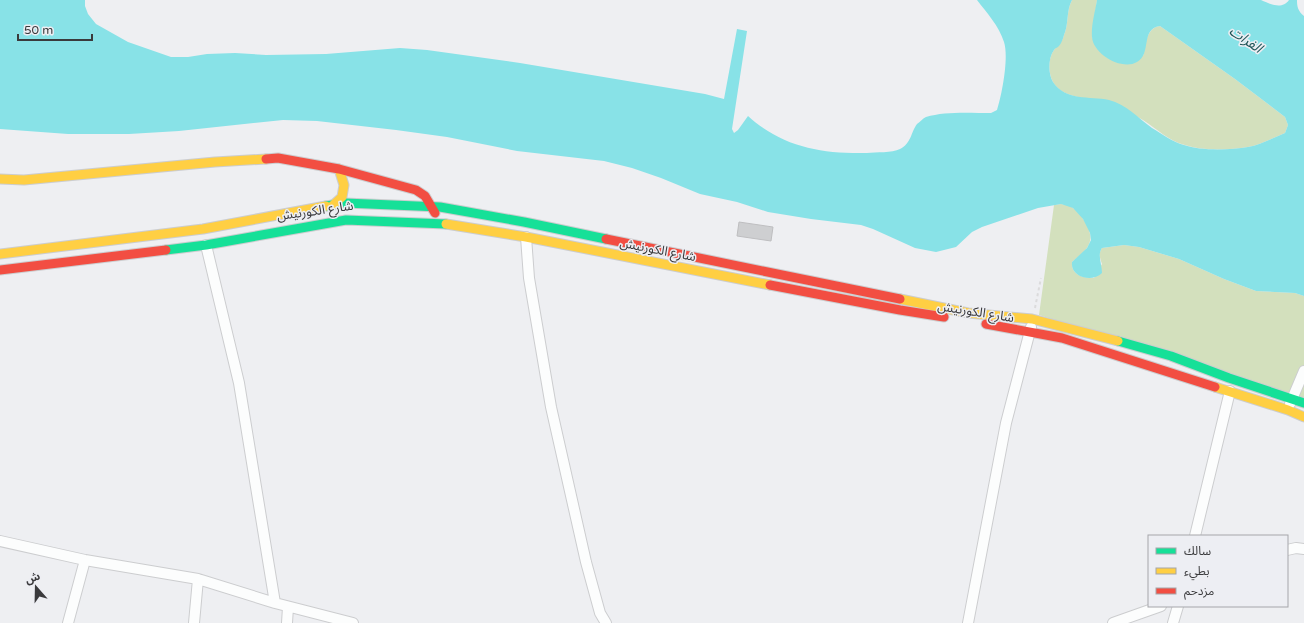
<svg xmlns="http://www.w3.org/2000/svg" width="1304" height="623" font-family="'Varela Round','Noto Sans Arabic',sans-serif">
	<rect width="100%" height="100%" fill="#eeeff2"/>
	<path fill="#d3e0bd" d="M1072 0H1097L1092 38 1143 56C1146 44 1146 28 1160 26L1235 79 1285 117 1288 125 1285 133C1273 138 1260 145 1248 147 1230 150 1202 151 1185 145 1169 141 1157 129 1143 120 1132 113 1114 108 1101 103 1085 96 1063 99 1053 82 1048 73 1048 58 1054 50 1058 44 1062 43 1064 35 1069 24 1066 11 1072 0Z
		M1061 204C1065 205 1070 205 1073 208 1081 214 1093 230 1090 241 1088 250 1079 256 1072 262 1071 275 1083 278 1094 278L1102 264C1100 258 1098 254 1102 248L1124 245 1139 247 1179 259 1224 279 1256 291 1295 293 1304 296V399L1039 315 1054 205Z"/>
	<path fill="#88e2e7" d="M0 0H85V6L88 14 96 24 128 42 171 57H188L207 54 235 53 266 55 326 54 400 48 427 50 520 63 705 94 724 99 737 29 747 31 732 129 734 133 738 130 748 116C782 147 822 154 867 153 876 152 892 153 900 149 911 144 911 132 917 124 920 122 923 118 926 117 945 111 971 113 991 113L997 110C1002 95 1009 57 1004 42 999 26 987 13 977 0H1072C1066 11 1069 24 1064 35 1063 39 1061 44 1059 46 1057 48 1055 48 1054 50 1048 58 1048 74 1053 82 1065 101 1090 96 1109 100 1126 104 1138 118 1152 128 1162 134 1173 142 1184 145 1201 151 1230 150 1248 147 1260 145 1273 138 1285 133L1288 125 1285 117 1235 79 1160 26C1140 29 1152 54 1137 62 1122 71 1093 54 1092 37 1091 25 1095 12 1097 0H1261C1270 4 1282 10 1289 0H1297C1297 7 1298 11 1304 16V296L1295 293 1256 291 1224 279 1179 259 1139 247 1124 245 1102 248C1097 255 1102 264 1102 273 1092 283 1070 277 1072 262L1087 248 1091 240 1090 233 1083 219 1073 208 1061 204 1038 208 982 227 972 232 956 247 936 252 915 248 873 229 861 225 811 219 768 212 737 202 700 194 661 178 632 168 604 161 517 151 447 137 396 130 317 121 283 120 179 131 129 134H68L0 129Z"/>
	<path fill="#cecfd1" stroke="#bebec0" d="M739 222 773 227 771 241 737 236Z"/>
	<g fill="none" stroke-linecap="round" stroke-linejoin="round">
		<defs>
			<path id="street" d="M526 237 529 278 551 407 586 562 600 613 606 623
				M206 245 239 383 275 603
				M1290 404 1304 371
				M1195 536 1230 391
				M0 541 85 560 198 579 275 603 353 623
				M1287 550 1296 548 1304 549
				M68 623 85 560
				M194 623 198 579
				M287 623 288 607
				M968 623 1006 423 1031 327
				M1113 623 1161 606
				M1173 623 1178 606"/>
			<path id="fast" d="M326 206 345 203 440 207 524 222 606 239
				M166 250 206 245 346 220 446 224
				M1118 341 1171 356 1229 378 1304 403"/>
			<path id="slow" d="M0 179 24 180 215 162 266 159
				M332 206 342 197 344 185 339 169
				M446 224 526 237 770 285
				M0 254 203 229 326 206
				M900 299 968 313 1032 319 1118 341
				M1215 387 1288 410 1304 417"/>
			<path id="jam" d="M266 159 278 158 339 169 416 190 425 196 435 213
				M606 239 900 299
				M0 270 166 250
				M770 285 900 310 944 317
				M986 324 1062 338 1215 387"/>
		</defs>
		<use href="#street" stroke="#cccdcf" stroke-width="12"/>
		<use href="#fast" stroke="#cccdcf" stroke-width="11"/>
		<use href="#slow" stroke="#cccdcf" stroke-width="11"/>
		<use href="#jam" stroke="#cccdcf" stroke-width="11"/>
		<path stroke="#dbdbdc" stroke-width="2" stroke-dasharray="3 3" stroke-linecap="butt" d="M1035 308 1041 278"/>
		<use href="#street" stroke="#fcfdfd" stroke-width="10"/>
		<use href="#fast" stroke="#16e098" stroke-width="9"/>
		<use href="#slow" stroke="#ffcf43" stroke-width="9"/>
		<use href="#jam" stroke="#f24e42" stroke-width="9"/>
	</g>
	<g text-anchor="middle" stroke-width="3" stroke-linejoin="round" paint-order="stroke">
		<g font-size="13" fill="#3a3a3c" stroke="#edeef3">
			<text transform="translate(315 210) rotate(-8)" y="5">شارع الكورنيش</text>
			<text transform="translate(658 249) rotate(11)" y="5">شارع الكورنيش</text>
			<text transform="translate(976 311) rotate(9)" y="5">شارع الكورنيش</text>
		</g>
		<g font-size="14" font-style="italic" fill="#1c5356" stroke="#edeef3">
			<text transform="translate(1246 39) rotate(34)" y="5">الفرات</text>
		</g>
	</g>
	<rect x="1148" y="535" width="140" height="72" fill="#edeef3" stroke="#a5a6aa"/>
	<rect x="1156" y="548" width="20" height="6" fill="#16e098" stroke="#a5a6aa"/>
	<text x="1184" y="555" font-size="12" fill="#3a3a3c">سالك</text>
	<rect x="1156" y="568" width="20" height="6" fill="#ffcf43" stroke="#a5a6aa"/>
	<text x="1184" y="575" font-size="12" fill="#3a3a3c">بطيء</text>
	<rect x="1156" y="588" width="20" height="6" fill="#f24e42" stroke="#a5a6aa"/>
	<text x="1184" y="595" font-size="12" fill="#3a3a3c">مزدحم</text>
	<g transform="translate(36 587) rotate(340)" stroke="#edeef3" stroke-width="3" paint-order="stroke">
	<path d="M0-3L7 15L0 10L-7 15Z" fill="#3a3a3c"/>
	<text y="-6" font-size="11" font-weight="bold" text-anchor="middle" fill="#3a3a3c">ش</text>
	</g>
	<path d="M18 34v6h74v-6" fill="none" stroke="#3a3a3c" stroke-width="2"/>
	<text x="24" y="34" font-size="12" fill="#3a3a3c" stroke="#edeef3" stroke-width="3" paint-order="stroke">50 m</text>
</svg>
